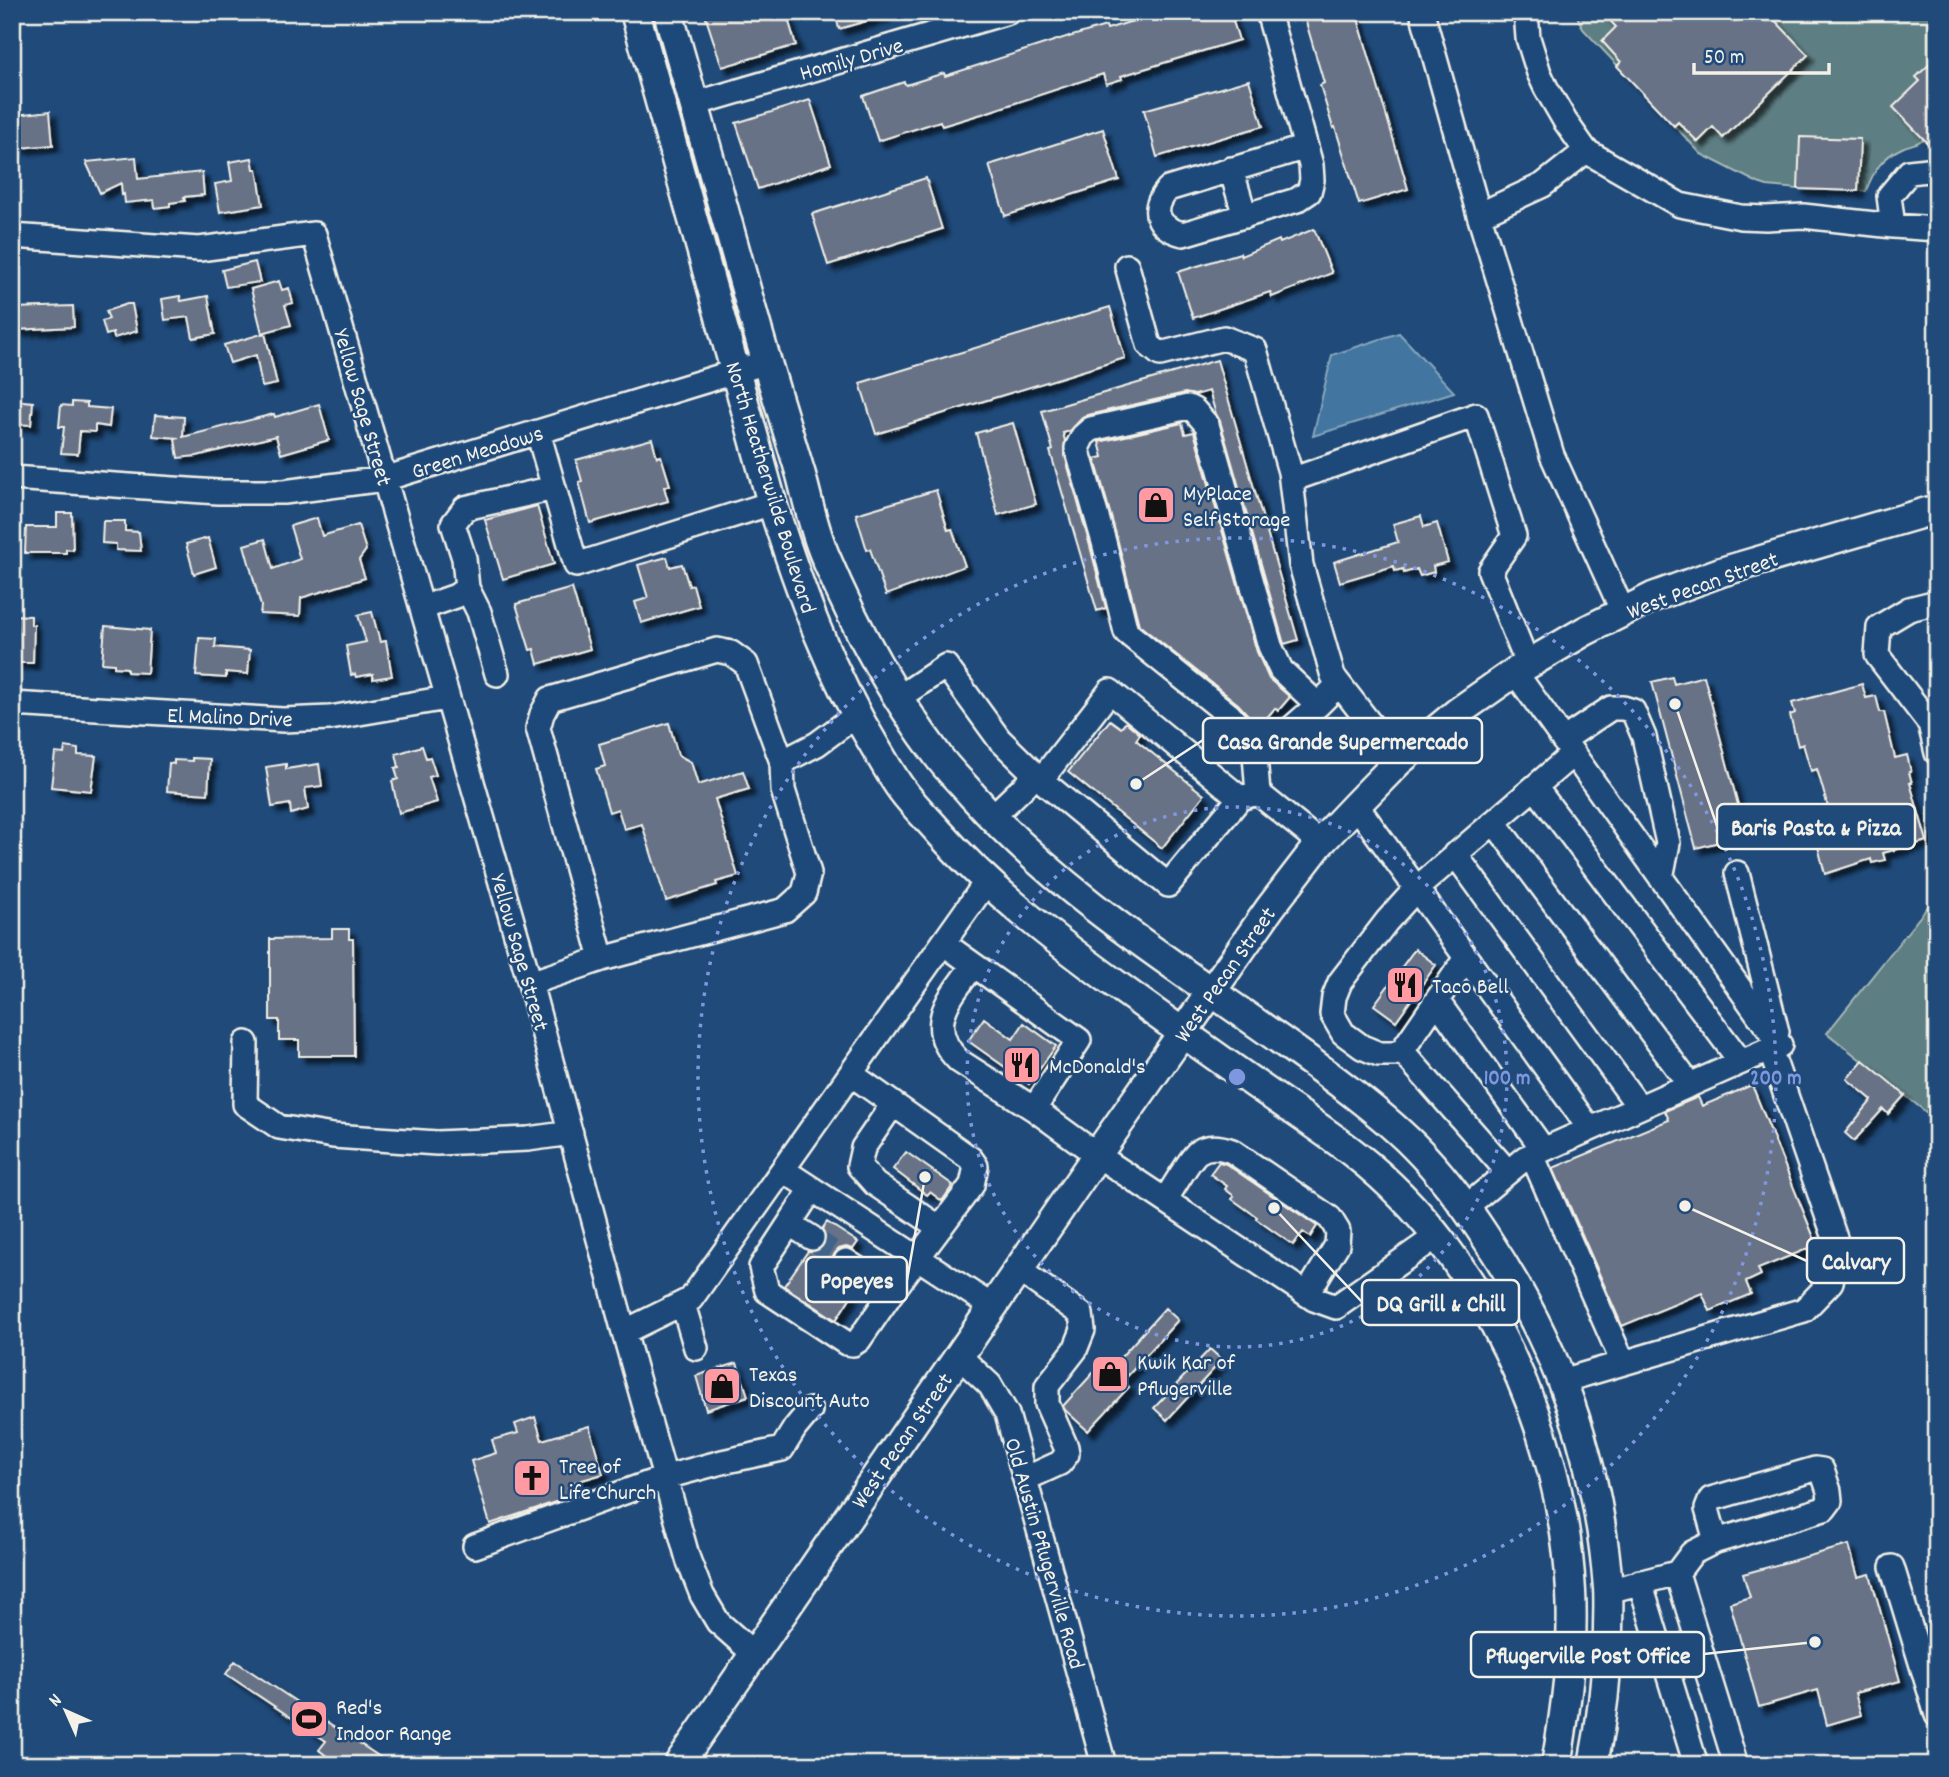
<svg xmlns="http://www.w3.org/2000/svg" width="1949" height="1777" font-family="Dekko,sans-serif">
	<defs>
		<filter id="shadow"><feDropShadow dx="6" dy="6" stdDeviation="2" flood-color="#0009"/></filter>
	</defs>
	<rect width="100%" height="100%" fill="#1f4a7a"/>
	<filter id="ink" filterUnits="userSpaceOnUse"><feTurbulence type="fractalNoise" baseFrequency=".0143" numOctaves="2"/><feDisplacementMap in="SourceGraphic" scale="14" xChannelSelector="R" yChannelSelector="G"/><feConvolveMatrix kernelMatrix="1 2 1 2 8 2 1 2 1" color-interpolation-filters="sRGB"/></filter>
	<g filter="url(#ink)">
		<path fill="#5d7e83" stroke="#a8b8b6" stroke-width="2" d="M1575 12H1937V142L1931 147 1923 139C1916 145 1910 144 1902 148 1882 157 1873 172 1866 191L1798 189 1767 186 1758 183 1701 154 1583 29Z
			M1930 904 1937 909V1121L1827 1033Z"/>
		<path fill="#42759f" stroke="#89a7bc" stroke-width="2" d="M1399 333 1454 392 1313 436 1332 355Z"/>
		<path fill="#677286" stroke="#f4f1e8" stroke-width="2" filter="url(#shadow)" d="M704 12H786L796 45 722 67Z
			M835 12H883L884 16 839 29Z
			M1162 12H1230L1239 40 1121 76 1122 79 1106 84 1103 74 982 114 942 126 940 121 878 141 863 96 904 82 906 85 944 73 945 76 1069 36V37L1106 26 1107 29Z
			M1303 12H1356L1408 189 1359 204 1335 127 1333 128 1320 85 1324 83Z
			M1602 12H1767L1808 55 1723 138 1713 127 1698 142 1678 122 1674 126 1617 66 1621 62 1602 41 1616 27Z
			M1937 57V153L1893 107 1920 81 1916 77Z
			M1249 80 1263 126 1157 157 1144 110Z
			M810 100 831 164 758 189 736 123Z
			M50 111 53 145 19 148 16 115Z
			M1103 129 1119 180 1005 216 989 165Z
			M1800 137 1860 139 1858 191 1798 189Z
			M136 157 138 179 202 172 204 195 184 197 185 201 170 203V206L155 208 154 200 125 203 124 194 122 195 121 183 100 193 86 162Z
			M252 158 254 169H257L263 205 220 212 215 184 232 181 229 162Z
			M926 178 942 229 828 265 812 214Z
			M1314 229 1332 273 1272 297 1270 292 1193 318 1178 272 1240 253 1241 256 1279 240 1280 243Z
			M255 262 260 282 226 287 222 270Z
			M279 281 282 290 289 288 293 303 285 305 291 325 262 333 251 289Z
			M180 296 181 301 208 296 215 334 193 338 189 317 165 320 162 299Z
			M127 304H132L137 331 114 338 113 333 106 335 102 321 109 319 106 311Z
			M73 306 74 327 14 330 13 308Z
			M1110 307 1125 358 876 434 860 383Z
			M265 333 277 384 262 387 256 355 230 363 224 345Z
			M1217 360 1298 640 1284 644 1220 421 1216 414 1209 391 1195 395 1185 393 1088 415 1082 418 1070 431 1063 433 1065 441 1064 452 1090 546 1106 608 1097 611 1050 451 1053 450 1042 411Z
			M12 400 33 402 31 425 12 424Z
			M72 402 87 403V407L111 409 109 427 95 425V432L80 431 78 454 61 453 64 427H59L61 405 72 406Z
			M319 404 329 440 281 454 276 436 197 456 178 458 175 439 179 438 153 436 155 415 184 417 183 437 274 414 275 417Z
			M1013 423 1036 504 998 515 976 433Z
			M1182 423 1185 434 1194 432 1257 652 1269 679 1290 697 1278 711 1275 708 1259 727 1238 704 1139 625 1117 538 1095 459 1103 457 1099 442Z
			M652 439 657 457 661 456 670 485 664 487 668 501 590 523 579 482 582 481 576 460Z
			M936 490 948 530 952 529 965 566 886 595 870 549 867 550 856 514Z
			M537 506 554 564 503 579 485 520Z
			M57 513H72L73 550 66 549V553H25L26 527H57Z
			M1421 516 1424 527 1437 523 1448 562 1433 566 1434 572 1420 576 1417 569 1404 573 1403 569 1395 571 1394 566 1340 582 1334 562 1398 542 1393 524Z
			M317 518 322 536 358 525 366 550 359 560 365 578 301 598 300 616 260 614 261 606 244 545 265 539 273 569 300 559 290 526Z
			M103 521H125V531L139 532 141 551 116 550V544L102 543Z
			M208 538 216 567 194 574 186 544Z
			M667 557 670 567 682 564 689 586 693 585 699 606 641 623 635 602 648 598 638 565Z
			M572 588 590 649 538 664 534 649 530 650 516 604Z
			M372 612 380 642 386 641 392 676 373 679V674L356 677 355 674 351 675 346 646 366 642 358 615Z
			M12 615 31 616V625H34L33 663H14V658H12Z
			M105 626 150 630 147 673 127 672V668L114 667V664L102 663Z
			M199 638 216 639 215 647 250 650 248 674 226 672V678L196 676Z
			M1704 676 1746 835 1696 848 1652 682 1672 677 1674 684Z
			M1862 684 1866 698 1876 696 1880 712H1884L1895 758 1907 755 1911 772H1909L1912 783H1910L1927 841 1883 853 1885 860 1872 863 1871 859 1825 874 1817 843 1837 838 1817 769 1811 771 1803 744 1798 746 1790 715 1795 713 1792 703Z
			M1110 720 1121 728 1126 722 1140 734 1136 740 1204 795 1162 848 1068 772Z
			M669 723 678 755 691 762 698 785 743 771 749 789 715 799 738 876 716 882 717 885 666 901 642 824 624 829 618 809 609 812 596 769 605 766 599 744Z
			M422 746 426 758 430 757 436 775 429 777 437 802 399 813 392 781 398 779 395 768 399 767 396 754Z
			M65 747 78 749V755L96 756 91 791 51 787 55 753 64 754Z
			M192 758 210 759 208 794 167 791 169 763 174 764V760L192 761Z
			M286 764V769L319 764 322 786 305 788 308 809 291 814 290 804 272 807 266 767Z
			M332 929H349V939H353L354 1056H299V1040H279V1020H270V939L332 938Z
			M1415 949 1436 965 1396 1021 1374 1005Z
			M984 1018 1013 1039 1024 1023 1056 1046 1029 1084 968 1041Z
			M1863 1060 1905 1095 1888 1114 1883 1109 1854 1141 1845 1133 1872 1100 1847 1079Z
			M1752 1085 1817 1245 1758 1269 1761 1275 1746 1282 1751 1294 1710 1311 1702 1293 1622 1326 1553 1168 1669 1120 1665 1111 1698 1097 1702 1106Z
			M906 1152 953 1185 942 1201 930 1192 927 1195 893 1169Z
			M1219 1162 1226 1164 1317 1226 1310 1237 1303 1232 1293 1245 1256 1219 1257 1217 1232 1199 1234 1196 1225 1189 1227 1186 1210 1174Z
			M827 1222 858 1242 853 1249 846 1247 839 1249 835 1253 832 1259 833 1266 838 1272 832 1281 852 1295 836 1320 784 1286 808 1251H818L823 1246 826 1238 822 1229Z
			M1165 1308 1178 1320 1123 1381 1129 1387 1088 1431 1065 1410 1063 1406 1104 1361 1111 1368Z
			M1210 1349 1222 1360 1167 1420 1154 1408Z
			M737 1363 748 1396 706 1410 696 1376Z
			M535 1417 542 1440 589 1426 603 1474 572 1483 576 1495 490 1524 471 1461 496 1453 492 1440 518 1433 515 1424Z
			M1849 1545 1858 1577 1870 1574 1900 1681 1855 1693 1861 1715 1827 1725 1818 1690 1759 1707 1730 1603 1750 1597 1743 1574Z
			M235 1661 392 1765H362L352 1758 347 1765H338L319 1750 326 1741 226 1674Z"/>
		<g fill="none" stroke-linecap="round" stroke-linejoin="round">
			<path stroke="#3f638a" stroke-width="23" stroke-dasharray="23 11" stroke-linecap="butt" d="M812 1238 846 1261"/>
			<defs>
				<path id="minor" d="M1268 12 1311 165 1312 180 1309 192 1297 200 1183 234C1156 227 1150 210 1168 189L1306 147
					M1422 12 1479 215 1552 455 1623 612
					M1526 12 1528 38 1539 73 1546 88 1565 121 1586 151 1680 205 1741 217 1766 218 1803 216 1893 226 1937 229
					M694 104 1008 12
					M1231 169 1245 216
					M1479 215 1543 185 1586 151
					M1893 226 1889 196 1909 172 1937 169
					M12 236 199 249 314 234 530 983 624 1332 688 1559 702 1595 718 1622 754 1654
					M1127 266 1149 345 1160 354 1224 338 1255 350 1290 472 1301 565 1333 676 1399 761
					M538 432 576 565 772 503
					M12 478 218 492H284L384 479 767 362
					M1291 480 1476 415 1514 536 1490 571 1528 665
					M467 588 479 612 497 674
					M1937 602 1909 609 1879 627 1877 655 1930 724 1937 753
					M422 608 456 596 467 588 464 558 453 524 465 508 554 488
					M1515 672 1780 1045
					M898 698 946 666 999 739 1041 780 1168 885 1240 798 1258 793 1320 843
					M12 704 283 720 330 718 447 698
					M1563 740 1611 708H1623L1633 711 1644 737 1668 843 1661 878
					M1256 759 1318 705
					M782 762 817 744 844 724 859 720
					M1041 780 1110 691 1240 798
					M1535 787 1741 1062
					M1258 793 1254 743 1229 715 1126 632 1104 542 1077 448 1083 436 1091 429 1188 407 1194 410 1207 425 1270 646 1281 670 1318 705 1339 684
					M1356 805 1590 1129
					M992 817 1036 775
					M1494 822 1690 1085
					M1455 854 1639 1107
					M1737 873 1777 1032
					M943 943 1079 1040 1034 1109
					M1466 958 1402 1051 1393 1054H1379L1362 1047 1343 1033 1332 1014 1334 997 1340 982 1387 921 1416 889 1573 754
					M973 966C950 997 923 1026 959 1061L1034 1109 1097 1155 1314 1299 1336 1307 1437 1236
					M530 983 602 959 785 910 804 893 809 873 783 790 782 762 746 664 731 653 717 650 550 699 542 714 538 728 602 959
					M1437 1001 1543 1149
					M246 1043 245 1104 279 1127 333 1136 437 1143 528 1139 571 1133
					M1402 1051 1508 1172
					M893 1104 863 1148 859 1166 875 1184 940 1228
					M1532 1155 1623 1363
					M783 1170 993 1307
					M812 1189 761 1267 767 1291 846 1343 853 1344 859 1340 892 1292 972 1185 976 1166 971 1159 851 1074
					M1165 1200C1173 1189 1189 1159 1198 1152 1208 1145 1221 1147 1232 1151L1330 1218 1338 1231 1337 1245 1307 1294
					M1466 1207 1525 1158 1780 1045
					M790 1224 812 1238
					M846 1261 892 1292
					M1019 1270 1081 1314 1083 1330 1075 1350 1047 1386V1404L1066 1447 1067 1454 1060 1463 1025 1479
					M683 1304 696 1348
					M624 1332 691 1299 987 881
					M959 1356 990 1385 1007 1414 1104 1765
					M1562 1381 1804 1310 1831 1282 1835 1261 1836 1241 1770 1049
					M475 1546 666 1477 722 1462 782 1449 795 1428 810 1410
					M1892 1567 1937 1715
					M1677 1573 1736 1765
					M1640 1582 1696 1765
					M1608 1591 1677 1573 1692 1553 1716 1541 1824 1509 1830 1501 1829 1491 1822 1470 1815 1469 1711 1499 1707 1509 1716 1541"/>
				<path id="major" d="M635 12 772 503C800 591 829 671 877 750 885 763 893 778 902 790 913 805 927 818 939 832 993 893 1059 943 1125 991 1172 1025 1219 1059 1267 1092 1297 1113 1328 1133 1357 1156 1484 1256 1563 1432 1571 1592 1574 1649 1566 1708 1556 1765
					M668 12C698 116 727 221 756 325 770 375 786 425 801 475 808 502 814 530 825 556 854 625 893 696 938 756 948 770 961 782 972 795 1077 913 1218 990 1342 1085 1367 1104 1392 1124 1414 1146 1441 1173 1464 1204 1485 1236 1558 1346 1598 1456 1608 1588 1609 1602 1608 1616 1608 1630 1607 1675 1602 1720 1593 1765
					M678 1765 1097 1155 1270 908 1320 843 1356 805 1399 761 1458 712 1515 672 1585 631 1653 597 1721 572 1937 509"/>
			</defs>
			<use href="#minor" stroke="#f4f1e8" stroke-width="28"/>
			<use href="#major" stroke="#f4f1e8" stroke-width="33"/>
			<use href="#minor" stroke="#1f4a7a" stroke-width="23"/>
			<use href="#major" stroke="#1f4a7a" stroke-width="28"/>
		</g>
	</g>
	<g fill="none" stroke="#7e97df" stroke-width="3.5" stroke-dasharray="3.5 7">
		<circle cx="1237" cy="1077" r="270"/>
		<circle cx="1237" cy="1077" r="539"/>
	</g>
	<defs>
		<symbol id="shop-square" viewBox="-11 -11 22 22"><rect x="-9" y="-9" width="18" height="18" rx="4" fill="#ff9aa2" stroke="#1f4a7a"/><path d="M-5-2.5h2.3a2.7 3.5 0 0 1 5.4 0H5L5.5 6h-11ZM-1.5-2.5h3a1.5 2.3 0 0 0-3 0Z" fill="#111"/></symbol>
		<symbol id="restaurant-square" viewBox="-11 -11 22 22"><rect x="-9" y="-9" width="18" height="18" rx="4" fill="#ff9aa2" stroke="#1f4a7a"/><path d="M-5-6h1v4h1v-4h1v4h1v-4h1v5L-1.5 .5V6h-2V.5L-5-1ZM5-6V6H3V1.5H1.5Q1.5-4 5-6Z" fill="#111"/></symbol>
		<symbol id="church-square" viewBox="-11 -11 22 22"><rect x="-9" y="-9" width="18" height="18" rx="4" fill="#ff9aa2" stroke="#1f4a7a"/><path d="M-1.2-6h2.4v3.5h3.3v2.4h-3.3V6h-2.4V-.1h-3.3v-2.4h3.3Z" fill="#111"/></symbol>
		<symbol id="stadium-square" viewBox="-11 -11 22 22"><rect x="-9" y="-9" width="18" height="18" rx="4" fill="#ff9aa2" stroke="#1f4a7a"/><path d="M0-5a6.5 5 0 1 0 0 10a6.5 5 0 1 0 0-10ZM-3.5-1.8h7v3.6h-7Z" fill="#111"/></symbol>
	</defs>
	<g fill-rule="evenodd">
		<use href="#shop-square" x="1134" y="483" width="44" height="44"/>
		<use href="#restaurant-square" x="1383" y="963" width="44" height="44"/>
		<use href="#restaurant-square" x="1000" y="1043" width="44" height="44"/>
		<use href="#shop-square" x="1088" y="1352" width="44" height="44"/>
		<use href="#shop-square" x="700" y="1364" width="44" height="44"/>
		<use href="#church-square" x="510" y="1456" width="44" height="44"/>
		<use href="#stadium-square" x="287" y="1697" width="44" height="44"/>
	</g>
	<g text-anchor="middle" stroke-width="5" stroke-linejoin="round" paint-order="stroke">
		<g font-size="23" fill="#f4f1e8" stroke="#1f4a7a">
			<text transform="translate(851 58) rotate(-16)" y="8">Homily Drive</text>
			<text transform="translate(364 407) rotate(74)" y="8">Yellow Sage Street</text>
			<text transform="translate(477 451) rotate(-17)" y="8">Green Meadows</text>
			<text transform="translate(772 487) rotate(73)" y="8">North Heatherwilde Boulevard</text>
			<text transform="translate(1702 584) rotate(-20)" y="8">West Pecan Street</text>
			<text transform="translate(230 716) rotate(2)" y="8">El Malino Drive</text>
			<text transform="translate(521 952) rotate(74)" y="8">Yellow Sage Street</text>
			<text transform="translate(1224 974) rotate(-55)" y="8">West Pecan Street</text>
			<text transform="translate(901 1440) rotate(-55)" y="8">West Pecan Street</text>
			<text transform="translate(1046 1553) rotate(74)" y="8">Old Austin Pflugerville Road</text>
		</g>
		<g font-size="23" fill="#f4f1e8" stroke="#1f4a7a" text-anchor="start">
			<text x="1183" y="500">MyPlace<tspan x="1183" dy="26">Self Storage</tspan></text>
			<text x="1432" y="993">Taco Bell</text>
			<text x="1049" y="1073">McDonald's</text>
			<text x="1137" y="1369">Kwik Kar of<tspan x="1137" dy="26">Pflugerville</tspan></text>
			<text x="749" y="1381">Texas<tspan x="749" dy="26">Discount Auto</tspan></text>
			<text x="559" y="1473">Tree of<tspan x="559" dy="26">Life Church</tspan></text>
			<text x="336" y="1714">Red's<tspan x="336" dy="26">Indoor Range</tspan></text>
		</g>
	</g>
	<circle cx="1237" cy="1077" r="10" fill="#7e97df" stroke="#1f4a7a" stroke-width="3.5"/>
	<g font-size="21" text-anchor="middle" font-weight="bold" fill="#7e97df" stroke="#1f4a7a" stroke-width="5" stroke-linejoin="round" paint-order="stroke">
		<text x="1507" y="1084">100 m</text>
		<text x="1776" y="1084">200 m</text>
	</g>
	<path fill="none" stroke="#f4f1e8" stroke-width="2.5" d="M1136 784L1203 740M1675 704L1717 826M1685 1206L1807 1261M925 1177L907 1280M1274 1208L1362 1302M1815 1642L1704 1654"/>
	<g fill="#f4f1e8" stroke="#1f4a7a" stroke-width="2.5">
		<circle cx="1136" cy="784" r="7"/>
		<circle cx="1675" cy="704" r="7"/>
		<circle cx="1685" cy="1206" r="7"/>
		<circle cx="925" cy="1177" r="7"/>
		<circle cx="1274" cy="1208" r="7"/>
		<circle cx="1815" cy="1642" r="7"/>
	</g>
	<g fill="#1f4a7a" stroke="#f4f1e8" stroke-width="2.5">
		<rect x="1203" y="718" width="279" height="45" rx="7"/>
		<rect x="1717" y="804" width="198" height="45" rx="7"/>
		<rect x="1807" y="1238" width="97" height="45" rx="7"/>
		<rect x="806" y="1257" width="101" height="45" rx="7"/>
		<rect x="1362" y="1280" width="157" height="45" rx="7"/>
		<rect x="1471" y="1632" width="233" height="45" rx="7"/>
	</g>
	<g font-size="24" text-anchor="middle" font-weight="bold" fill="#f4f1e8">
		<text x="1343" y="749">Casa Grande Supermercado</text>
		<text x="1816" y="835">Baris Pasta &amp; Pizza</text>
		<text x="1856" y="1269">Calvary</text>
		<text x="857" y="1288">Popeyes</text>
		<text x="1441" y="1311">DQ Grill &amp; Chill</text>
		<text x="1588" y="1663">Pflugerville Post Office</text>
	</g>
	<rect width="1949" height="1777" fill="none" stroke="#1f4a7a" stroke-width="42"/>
	<rect x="21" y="21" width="1907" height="1735" fill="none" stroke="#f4f1e8" stroke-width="2.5" filter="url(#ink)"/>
	<g transform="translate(66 1711) rotate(315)" stroke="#1f4a7a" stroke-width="5" paint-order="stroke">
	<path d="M0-5L12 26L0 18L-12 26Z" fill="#f4f1e8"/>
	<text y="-10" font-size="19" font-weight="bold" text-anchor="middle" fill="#f4f1e8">N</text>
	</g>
	<path d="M1694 63v10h135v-10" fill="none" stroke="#f4f1e8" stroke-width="3.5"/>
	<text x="1704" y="63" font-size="21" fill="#f4f1e8" stroke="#1f4a7a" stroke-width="5" paint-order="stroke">50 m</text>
</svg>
